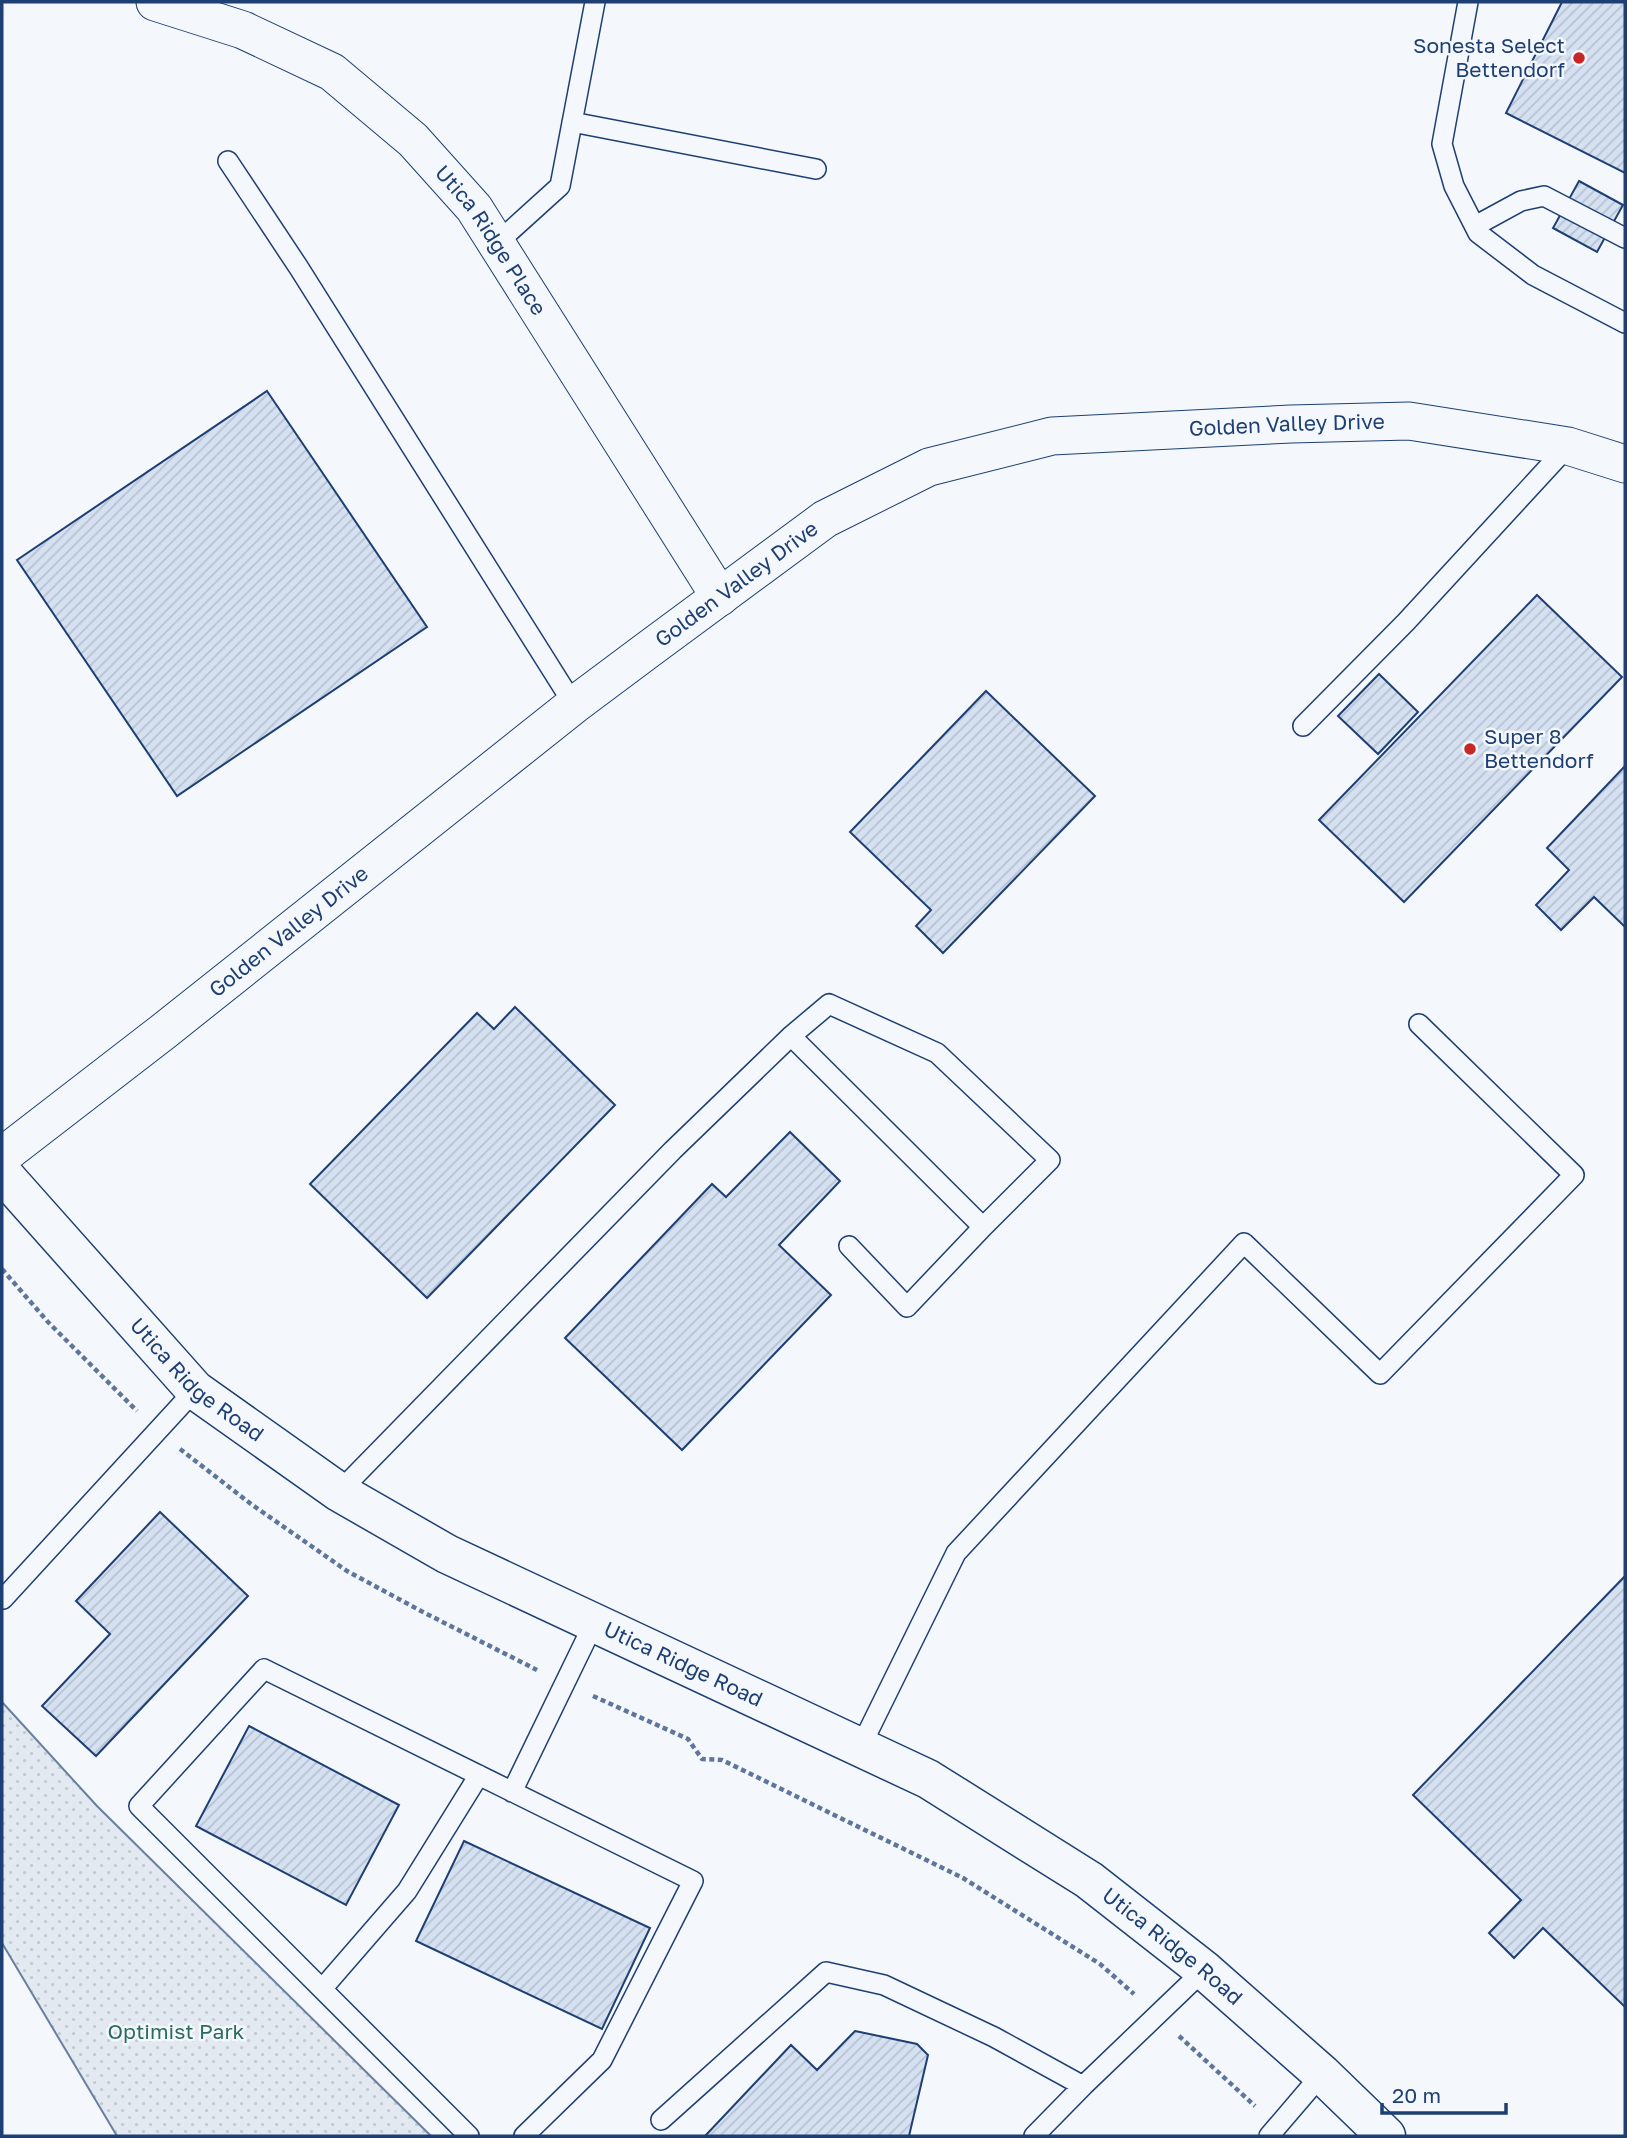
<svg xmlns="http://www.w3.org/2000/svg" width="1627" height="2138" font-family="'Golos Text',sans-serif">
	<defs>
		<pattern id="park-dots" width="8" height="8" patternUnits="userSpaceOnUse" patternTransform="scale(1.75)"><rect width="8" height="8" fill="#e3e9f0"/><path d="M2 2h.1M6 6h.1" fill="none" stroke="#c2c9d1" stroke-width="1.8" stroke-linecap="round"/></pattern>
		<pattern id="building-hatch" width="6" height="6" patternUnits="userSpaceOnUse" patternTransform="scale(1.75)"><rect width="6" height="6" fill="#d5e0f0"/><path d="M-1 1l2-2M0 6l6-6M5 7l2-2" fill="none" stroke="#b6c1d1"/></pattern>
	</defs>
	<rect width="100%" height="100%" fill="#f4f7fb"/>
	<path fill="url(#park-dots)" stroke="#687fa3" stroke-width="2" d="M2 1702 97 1806 431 2136H117L2 1943Z"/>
	<path fill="url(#building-hatch)" stroke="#1d3f73" stroke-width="2" d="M1562 2H1625V173L1506 113Z
		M1579 181 1623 205 1597 252 1553 228Z
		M267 391 427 627 177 796 17 560Z
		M1537 595 1622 677 1404 902 1319 820Z
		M1379 674 1418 712 1378 754 1338 716Z
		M986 691 1095 796 943 953 916 926 931 910 850 832Z
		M1625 766V927L1594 897 1561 930 1536 905 1569 870 1547 848Z
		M515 1007 615 1105 427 1298 310 1184 477 1013 494 1029Z
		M790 1132 840 1181 779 1245 831 1295 682 1450 565 1338 712 1184 726 1197Z
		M160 1512 248 1596 96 1756 42 1706 110 1634 76 1601Z
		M1625 1576V2007L1543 1928 1514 1958 1489 1933 1521 1900 1413 1795Z
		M249 1726 399 1805 346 1905 196 1826Z
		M464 1841 650 1928 602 2029 416 1941Z
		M855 2031 917 2044 928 2055 909 2136H705L791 2045 817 2070Z"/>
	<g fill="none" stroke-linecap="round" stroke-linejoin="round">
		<defs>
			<path id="service" d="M1468 2 1442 144 1454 186 1478 233 1533 275 1625 323
				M572 122 816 169
				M228 161 299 268 574 705
				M1475 226 1521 201 1544 196 1625 238
				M497 243 560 186 595 2
				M1303 726 1406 622 1568 446
				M829 1004 937 1053 1050 1160 983 1227 791 1036Z
				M849 1246 907 1307 983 1227
				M339 1492 673 1150 791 1036
				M3 1599 195 1390
				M860 1748 956 1553 1244 1243 1380 1374 1574 1175 1419 1024
				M512 1792 594 1623
				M322 1989 407 1891 479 1775
				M661 2120 826 1972 884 1985 994 2037 1083 2086 1204 1970
				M469 2136 139 1806 264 1669 693 1881 602 2060 524 2136
				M1034 2136 1083 2086
				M1269 2136 1322 2074"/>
			<g id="minor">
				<path id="s1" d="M155 2 243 30 332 72 413 140 474 208 720 597"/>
				<path id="s2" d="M2 1156 164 1031 574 705 649 649 825 519 929 467 1052 436 1291 424 1409 421 1568 446 1625 464"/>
			</g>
			<g id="secondary">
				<path id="s3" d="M2 1173 195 1390 339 1492 447 1554 928 1779 1089 1880 1204 1970 1322 2074 1386 2136"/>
			</g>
		</defs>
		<use href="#service" stroke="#1d3f73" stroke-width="22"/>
		<use href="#minor" stroke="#1d3f73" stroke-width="39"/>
		<use href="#secondary" stroke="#1d3f73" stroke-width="41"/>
		<path stroke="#5e769c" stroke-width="4.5" stroke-dasharray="5 3.5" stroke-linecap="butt" d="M2 1269 48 1322 137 1411
			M180 1449 251 1504 347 1571 421 1611 537 1670
			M593 1696 688 1739 702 1759 722 1760 963 1878 1100 1964 1134 1994
			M1179 2036 1255 2106"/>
		<use href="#service" stroke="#f4f7fb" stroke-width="19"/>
		<use href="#minor" stroke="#f4f7fb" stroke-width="37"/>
		<use href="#secondary" stroke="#f4f7fb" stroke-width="38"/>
	</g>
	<g fill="#c62828" stroke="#f4f7fb" stroke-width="2.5">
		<circle cx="1579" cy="58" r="7"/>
		<circle cx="1470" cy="749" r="7"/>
	</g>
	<g text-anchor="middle" stroke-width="5" stroke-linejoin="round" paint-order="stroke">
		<g font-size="21" fill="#1d3f73" stroke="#f4f7fb" text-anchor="end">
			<text x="1565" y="53">Sonesta Select<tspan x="1565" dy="24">Bettendorf</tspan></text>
			<text x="1484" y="744" text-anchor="start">Super 8<tspan x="1484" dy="24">Bettendorf</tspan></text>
		</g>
		<g font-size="21" fill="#1d3f73" stroke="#f4f7fb">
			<text dy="7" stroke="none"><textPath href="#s1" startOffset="424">Utica Ridge Place</textPath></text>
			<text dy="7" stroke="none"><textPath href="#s2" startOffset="1519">Golden Valley Drive</textPath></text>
			<text dy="7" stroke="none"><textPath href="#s2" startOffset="931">Golden Valley Drive</textPath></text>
			<text dy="7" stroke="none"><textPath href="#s2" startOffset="364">Golden Valley Drive</textPath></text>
			<text dy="7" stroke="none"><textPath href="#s3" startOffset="285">Utica Ridge Road</textPath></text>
			<text dy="7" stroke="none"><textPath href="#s3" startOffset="852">Utica Ridge Road</textPath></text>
			<text dy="7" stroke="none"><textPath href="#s3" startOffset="1419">Utica Ridge Road</textPath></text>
		</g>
		<g font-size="21" fill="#2c6c60" stroke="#f4f7fb">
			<text x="176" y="2039">Optimist Park</text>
		</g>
	</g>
	<rect width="1627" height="2138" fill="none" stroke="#1d3f73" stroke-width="7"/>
	<path d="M1382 2103v10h124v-10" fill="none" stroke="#1d3f73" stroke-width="3.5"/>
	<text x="1392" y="2103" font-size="21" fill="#1d3f73" stroke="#f4f7fb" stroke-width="5" paint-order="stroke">20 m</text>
</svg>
